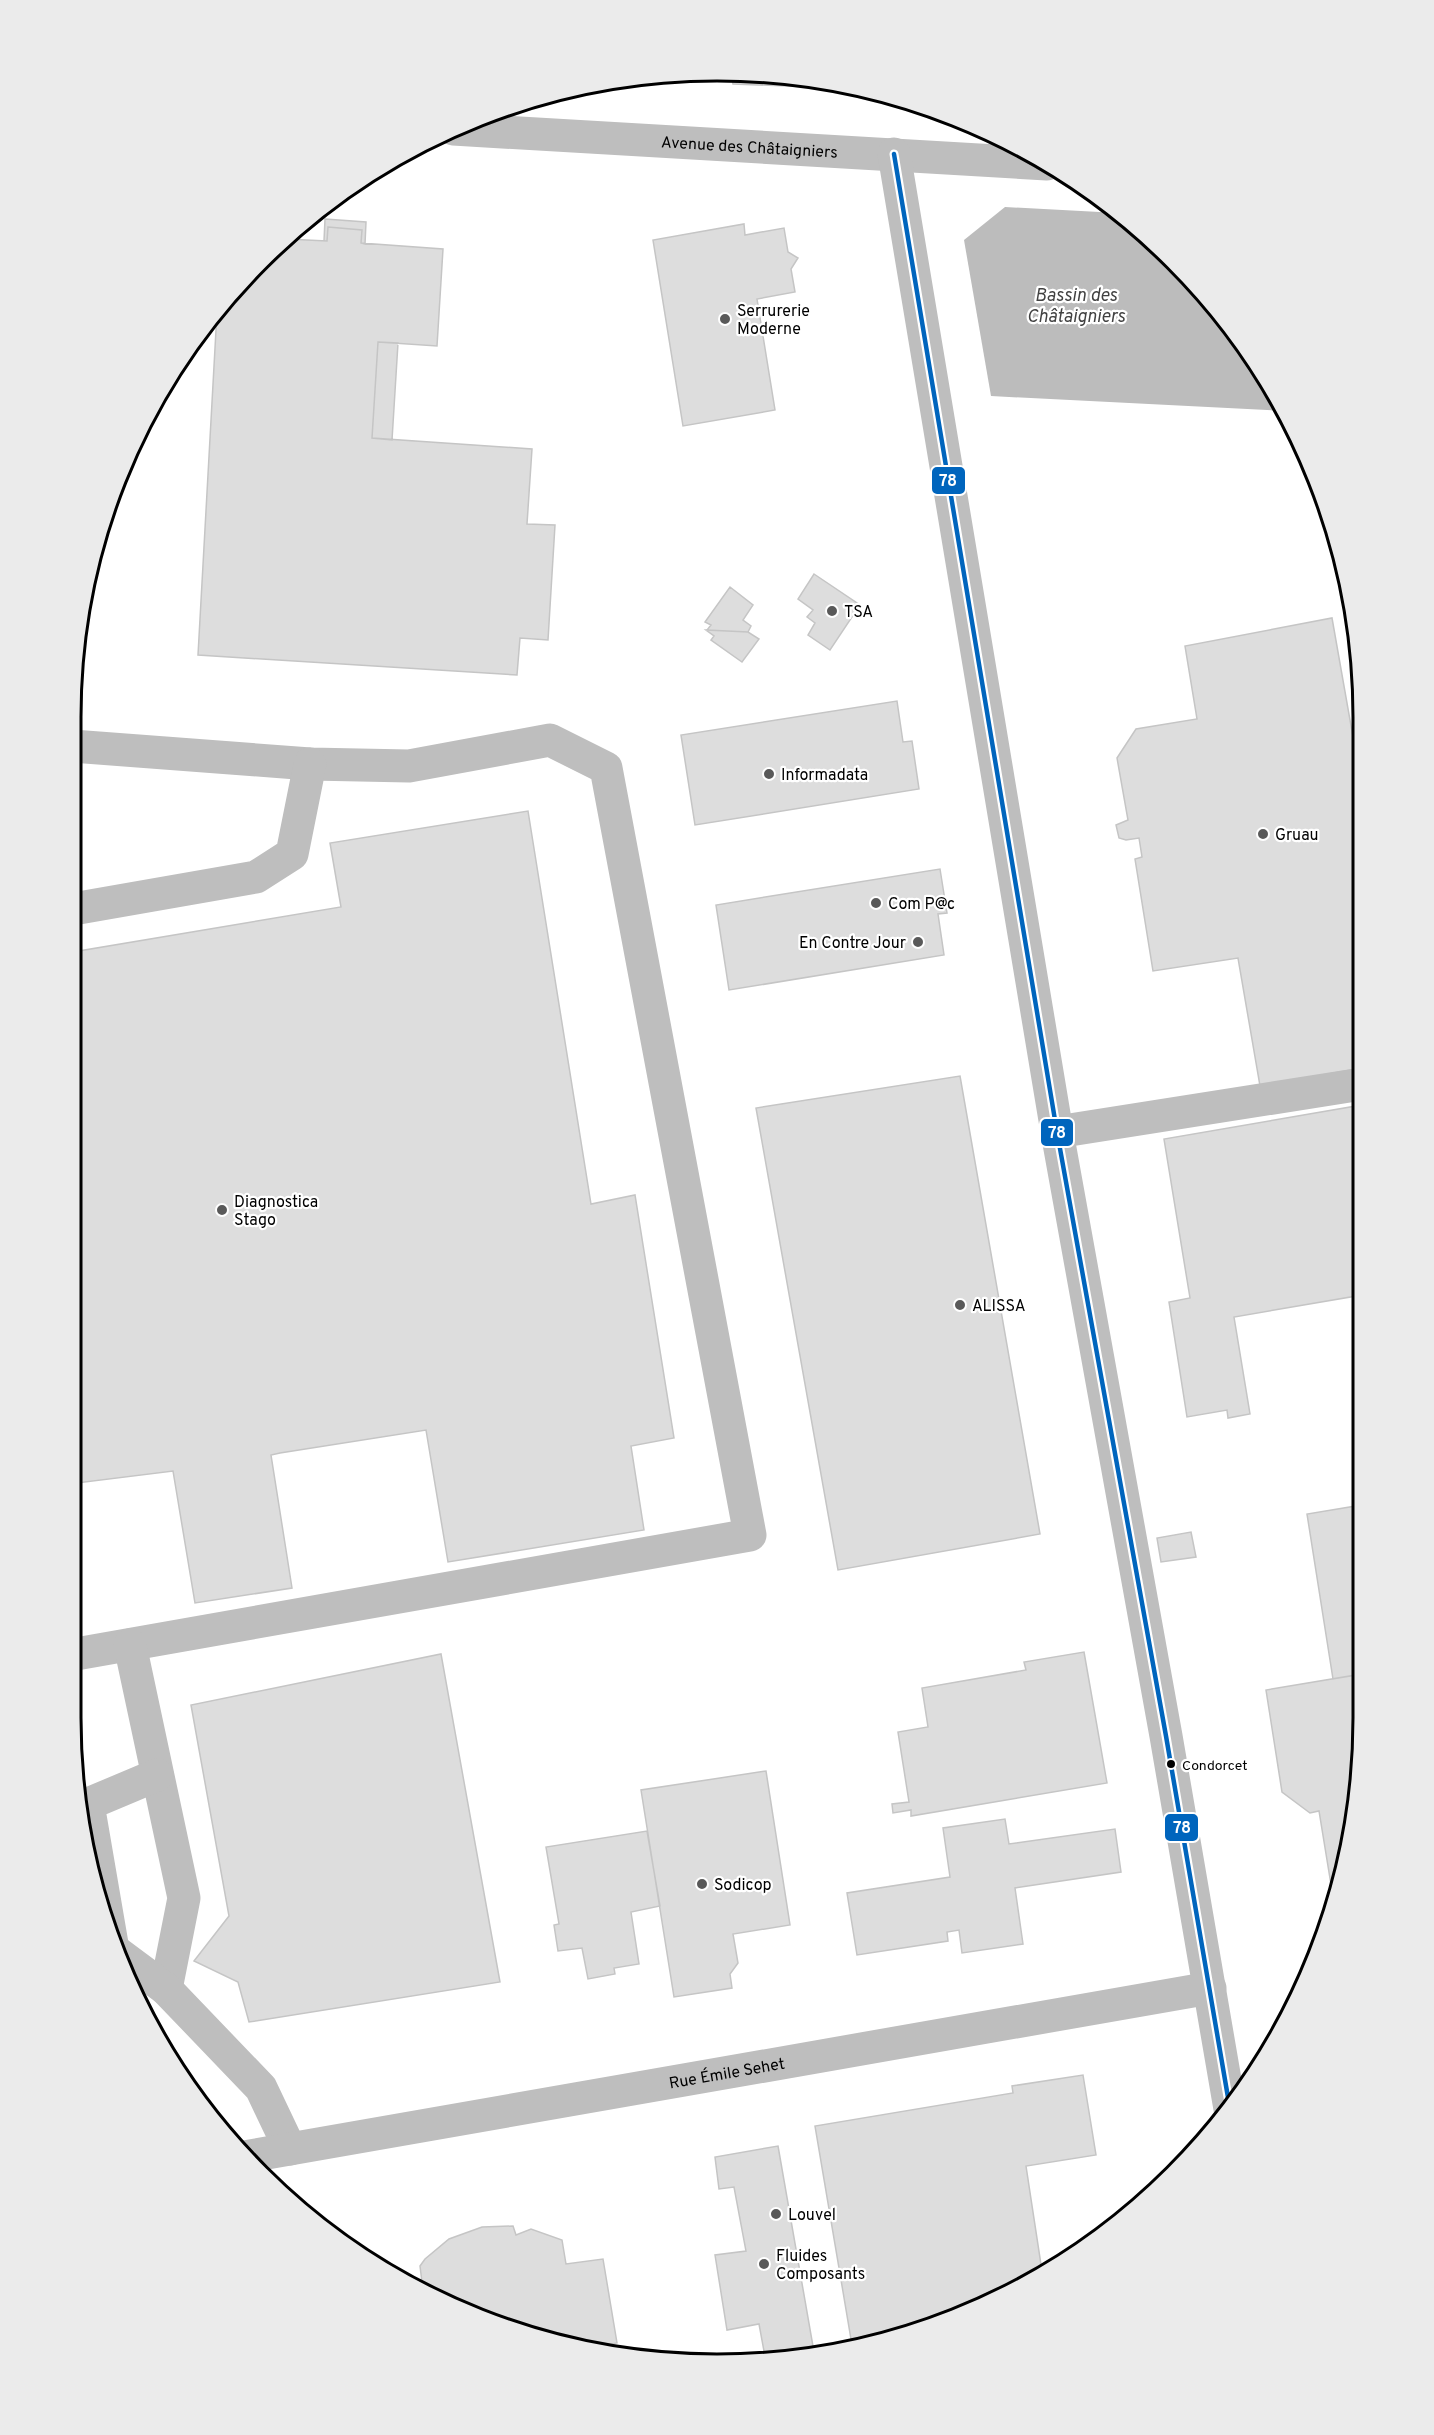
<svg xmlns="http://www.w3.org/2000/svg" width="1434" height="2435" font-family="Overpass,sans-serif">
	<rect width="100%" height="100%" fill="#fff"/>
	<path fill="#bcbcbc" d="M1005 207 1118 213 1174 260 1277 393 1285 411 991 396 964 240Z"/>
	<path fill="#ddd" stroke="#c5c5c5" stroke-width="1.5" d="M731 72 843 83 849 85 839 88 733 84Z
		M325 219 366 222 365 244 361 243 362 230 328 227 327 241H324Z
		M744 224 745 235 784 228 788 252 798 258 791 269 795 292 757 299 775 410 683 426 653 240Z
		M328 227 362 230 361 243 443 249 437 346 378 342 372 438 532 449 527 524 555 525 548 640 520 638 517 675 198 655 217 312 260 260 286 239 327 241Z
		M378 342 398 343 392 440 372 438Z
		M814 574 860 605 830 650 808 635 815 623 807 617 813 610 798 599Z
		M730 587 753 605 743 620 751 626 748 632 707 630 711 625 705 622Z
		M1332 618 1362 788V1068L1260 1086 1238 958 1153 971 1135 859 1142 857 1139 838 1126 840 1119 838 1116 825 1128 820 1117 758 1136 729 1197 719 1185 646Z
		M706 630 748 632 759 639 742 662 711 640 714 636Z
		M897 701 903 742 912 741 919 789 695 825 681 735Z
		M528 811 591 1204 635 1195 674 1438 631 1446 644 1530 448 1562 426 1430 280 1453 271 1455 292 1588 195 1603 173 1471 77 1483 75 1471 73 952 341 907 330 843Z
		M940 869 947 913 938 914 944 955 729 990 716 905Z
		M960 1076 1040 1534 838 1570 756 1108Z
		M1362 1105V1295L1234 1317 1250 1414 1228 1418 1227 1410 1187 1417 1169 1302 1190 1298 1164 1139Z
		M1362 1505V1674L1333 1679 1307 1514Z
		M1191 1532 1196 1557 1161 1562 1157 1538Z
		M1084 1652 1107 1783 911 1816V1810L893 1813 892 1804 909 1802 898 1732 928 1727 922 1688 1026 1670 1024 1662Z
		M441 1654 500 1982 249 2022 238 1982 194 1961 229 1916 191 1705Z
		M1362 1674V1761L1334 1903 1319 1811 1310 1813 1282 1792 1266 1690Z
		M766 1771 790 1925 733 1934 738 1963 730 1974 732 1988 674 1997 641 1790Z
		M1005 1819 1009 1844 1115 1829 1121 1872 1015 1888 1023 1944 962 1953 959 1930 947 1932 948 1941 857 1955 847 1893 950 1877 943 1828Z
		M647 1831 660 1906 631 1912 639 1964 614 1968 615 1974 588 1979 582 1948 558 1951 554 1925 559 1924 546 1847Z
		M1083 2075 1096 2155 1026 2166 1042 2271 1053 2269 1040 2278 925 2330 852 2345 815 2126 1013 2093 1012 2086Z
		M778 2146 814 2352 766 2362 759 2324 727 2330 715 2255 746 2251 734 2187 719 2189 715 2157Z
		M513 2226 516 2235 531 2229 562 2240 566 2264 603 2259 617 2343 583 2349 549 2342 431 2298 419 2291 423 2290 420 2266 425 2259 449 2239 482 2227Z"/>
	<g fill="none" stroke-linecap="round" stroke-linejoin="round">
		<g stroke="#bebebe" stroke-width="33">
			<path id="s1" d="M453 129 1047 164"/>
			<path d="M894 154 1057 1132 1166 1736 1230 2109"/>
			<path d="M72 746 310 764 409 766 550 740 606 768 750 1535 76 1654"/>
			<path d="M73 909 256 877 292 854 310 764"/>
			<path d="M1057 1132 1362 1084"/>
			<path d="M130 1645 184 1898 166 1989"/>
			<path d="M112 1944 88 1804 157 1775"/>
			<path d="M115 1951 166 1989 261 2088 290 2149"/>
			<path id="s2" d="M244 2157 1210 1988"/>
		</g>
		<defs>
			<path id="bus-1" d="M894 154 1057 1132 1166 1736 1230 2109"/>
		</defs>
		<use href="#bus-1" stroke="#fff" stroke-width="9"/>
		<use href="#bus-1" stroke="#0065bd" stroke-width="4.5"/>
	</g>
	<g fill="#595959" stroke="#fff" stroke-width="2">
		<circle cx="725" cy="319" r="6"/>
		<circle cx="832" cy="611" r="6"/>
		<circle cx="769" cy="774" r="6"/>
		<circle cx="1263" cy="834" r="6"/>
		<circle cx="876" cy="903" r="6"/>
		<circle cx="918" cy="942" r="6"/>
		<circle cx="222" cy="1210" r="6"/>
		<circle cx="960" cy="1305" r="6"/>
		<circle cx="702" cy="1884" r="6"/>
		<circle cx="776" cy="2214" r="6"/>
		<circle cx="764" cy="2264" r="6"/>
	</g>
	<circle fill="#000" stroke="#fff" stroke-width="2" cx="1171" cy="1764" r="5"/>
	<g text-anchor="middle" stroke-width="4.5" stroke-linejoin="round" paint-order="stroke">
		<g font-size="14" fill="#000" stroke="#fff" text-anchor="start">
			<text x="1182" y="1770">Condorcet</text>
		</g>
		<g font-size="16" fill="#000" stroke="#fff">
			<text dy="6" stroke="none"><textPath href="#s1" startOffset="297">Avenue des Châtaigniers</textPath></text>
			<text dy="6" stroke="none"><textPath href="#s2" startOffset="490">Rue Émile Sehet</textPath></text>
		</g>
		<g font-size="16" fill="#000" stroke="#fff" text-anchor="start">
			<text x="737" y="316">Serrurerie<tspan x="737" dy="18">Moderne</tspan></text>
			<text x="844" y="617">TSA</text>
			<text x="781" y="780">Informadata</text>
			<text x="1275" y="840">Gruau</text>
			<text x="888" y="909">Com P@c</text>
			<text x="906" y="948" text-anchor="end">En Contre Jour</text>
			<text x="234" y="1207">Diagnostica<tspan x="234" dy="18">Stago</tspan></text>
			<text x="972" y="1311">ALISSA</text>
			<text x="714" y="1890">Sodicop</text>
			<text x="788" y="2220">Louvel</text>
			<text x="776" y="2261">Fluides<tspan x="776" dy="18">Composants</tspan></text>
		</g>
		<g font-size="18" font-style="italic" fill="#414141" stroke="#fff">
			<text x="1076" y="301">Bassin des<tspan x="1076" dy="21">Châtaigniers</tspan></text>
		</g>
	</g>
	<path d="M0 0H1434V2435H0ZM717 81H717A636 636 0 0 1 1353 717V1718A636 636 0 0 1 717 2354H717A636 636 0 0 1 81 1718V717A636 636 0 0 1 717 81Z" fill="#ebebeb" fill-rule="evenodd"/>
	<path fill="none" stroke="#000" stroke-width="3" d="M717 81H717A636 636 0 0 1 1353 717V1718A636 636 0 0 1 717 2354H717A636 636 0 0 1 81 1718V717A636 636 0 0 1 717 81Z"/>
	<g stroke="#fff" stroke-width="2">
		<rect x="931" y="466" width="35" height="29" rx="6" fill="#0065bd"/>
		<rect x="1040" y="1118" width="34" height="29" rx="6" fill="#0065bd"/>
		<rect x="1164" y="1813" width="35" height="29" rx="6" fill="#0065bd"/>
	</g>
	<g font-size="16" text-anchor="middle" font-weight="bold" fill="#fff">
		<text x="948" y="486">78</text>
		<text x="1057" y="1138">78</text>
		<text x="1182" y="1833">78</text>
	</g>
</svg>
